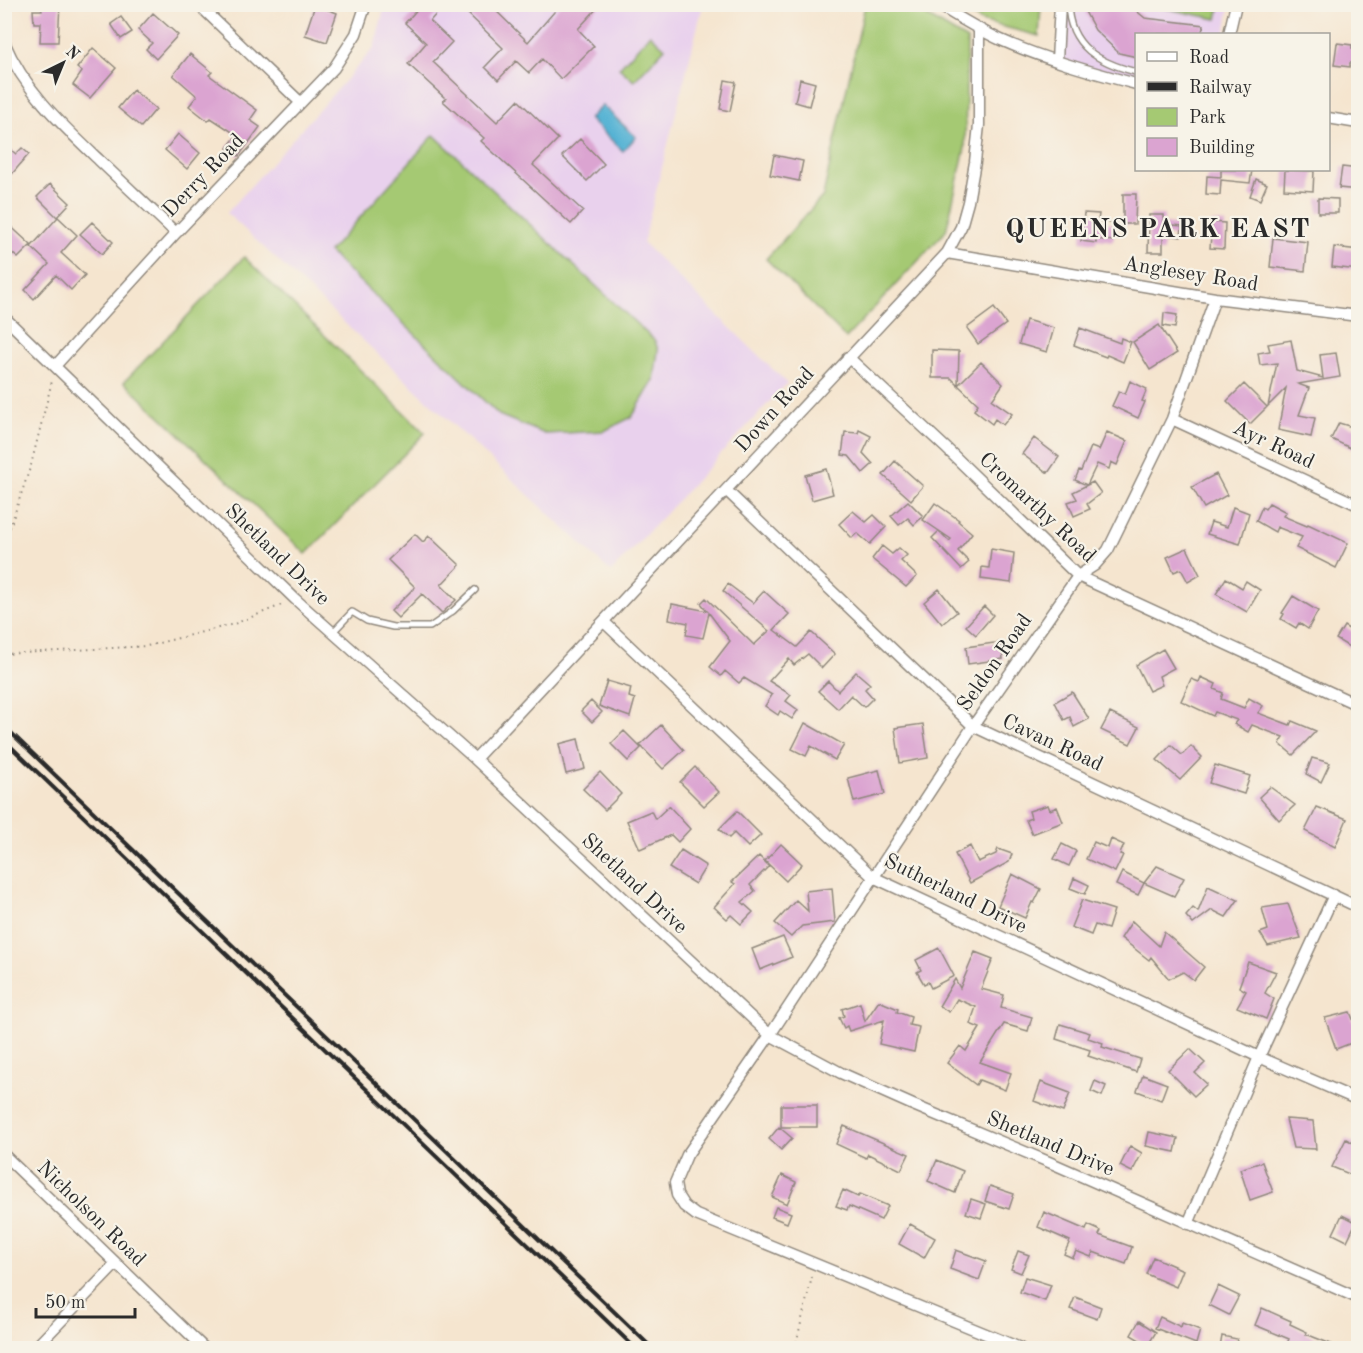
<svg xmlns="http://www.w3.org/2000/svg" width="1363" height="1353" font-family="'Old Standard TT',serif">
	<rect width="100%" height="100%" fill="#f7f3e8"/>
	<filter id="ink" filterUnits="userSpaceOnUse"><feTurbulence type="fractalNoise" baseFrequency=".0167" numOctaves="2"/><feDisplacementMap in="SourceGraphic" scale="12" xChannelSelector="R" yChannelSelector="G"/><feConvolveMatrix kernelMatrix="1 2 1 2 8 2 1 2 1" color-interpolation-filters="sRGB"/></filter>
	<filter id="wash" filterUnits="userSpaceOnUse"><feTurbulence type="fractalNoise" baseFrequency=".008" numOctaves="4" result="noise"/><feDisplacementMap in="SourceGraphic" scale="24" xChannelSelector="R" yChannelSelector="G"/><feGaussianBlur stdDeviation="1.35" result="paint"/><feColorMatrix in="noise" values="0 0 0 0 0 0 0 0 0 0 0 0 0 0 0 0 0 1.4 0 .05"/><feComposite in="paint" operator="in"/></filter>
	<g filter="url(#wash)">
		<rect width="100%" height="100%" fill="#f5e5cf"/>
		<path fill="#e9d1ed" d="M385 5H703L643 243 787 383 611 572 227 213 374 48Z
			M1063 5H1230L1225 34H1136V82L1059 59Z"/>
		<path fill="#a5c973" stroke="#687a4f" stroke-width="1.5" d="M865 5H894L917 10 967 40 965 148 946 231 846 338 766 259 823 196Z
			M955 5H1041L1039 36 981 21Z
			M1149 5H1220L1217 19Z
			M650 34 665 48 634 81 619 68Z
			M434 135 655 341 658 350 654 380 632 417 604 431 545 434 499 415 329 252Z
			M244 257 425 433 306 554 124 382Z"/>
		<path fill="#56b3d4" stroke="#406f80" stroke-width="1.5" d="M602 105 636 137 623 151 589 119Z"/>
		<g id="blocks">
			<path fill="#dba4d1" d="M42 4H60L58 42H40L41 23H34L33 10H42Z
				M422 4H445L430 21 452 42 433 62 497 122 518 100 558 139 533 165 583 211 571 224 481 141 484 138 443 101 446 99 408 64 426 43 405 23Z
				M458 4H489L528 42 561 4H601L578 29 594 46 561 79 542 59 529 73 516 61 498 80 485 67 503 48Z
				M1081 4H1128L1145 18 1204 25 1201 34H1137V57L1119 53 1095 30Z
				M315 5 337 13 327 42 305 35Z
				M153 13 178 35 156 59 146 49 152 43 138 30Z
				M121 17 132 32 121 39 111 24Z
				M1337 43 1352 45V48L1359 49V63H1350V67L1334 65Z
				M93 48 116 68 90 98 73 85 82 72 77 68Z
				M190 54 212 72 209 75 257 110 250 120 260 127 239 156 227 148 237 135 211 118 208 121 189 106 197 96 173 75Z
				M800 79 815 83 809 106 795 102Z
				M725 80 736 82 730 111 720 109Z
				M133 90 156 109 141 127 118 108Z
				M178 134 200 153 187 169 165 150Z
				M580 139 604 164 587 181 562 156Z
				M4 144 16 154 22 148 29 154 12 174 4 167Z
				M774 155 803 161 799 181 770 175Z
				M1342 167 1359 169V190L1339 188Z
				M1221 170H1252L1250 183 1221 180 1220 195 1206 194 1207 176 1221 177Z
				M1285 170 1314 171 1313 191 1284 189Z
				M1256 179 1267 184 1260 200 1250 196Z
				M50 184 70 203 57 217 37 197Z
				M1123 194H1136L1135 224H1123Z
				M1318 198 1338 199V213H1318Z
				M1084 213 1099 214 1098 221 1116 224 1113 241 1096 239V243L1081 241Z
				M1149 215H1164V224L1182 226 1181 237 1163 235V252H1148Z
				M58 217 77 235 61 253 85 275 71 290 56 275 34 299 25 290 49 264 31 247Z
				M4 220 31 245 18 258 4 246Z
				M92 222 113 242 102 254 80 234Z
				M1212 222 1225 223 1224 249 1210 248Z
				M1273 238 1308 242 1305 271 1270 267Z
				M1334 247 1359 250V270L1332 267Z
				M994 308 1006 324 978 344 967 328Z
				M1164 313 1177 315 1175 328 1163 326Z
				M1026 320 1054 328 1047 352 1019 344Z
				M1159 325 1177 353 1150 370 1133 342Z
				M1080 328 1120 343 1121 338 1131 342 1123 362 1107 355 1106 357 1074 345Z
				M1291 340 1297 371 1323 378 1320 355 1336 353 1340 377 1298 384 1309 388 1299 415 1315 418 1311 437 1278 430 1286 388 1268 406 1277 363 1260 365 1258 353 1270 351 1268 344Z
				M932 350 959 351 958 385 951 378H932Z
				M981 362 1003 384 992 400 1012 414 1003 425 995 419 992 424 974 410 978 404 958 385Z
				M1130 381 1147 389 1142 401 1145 402 1138 418 1112 406 1119 391 1125 394Z
				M1244 384 1267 407 1250 424 1227 401Z
				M1339 423 1359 429V452L1331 439Z
				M859 430 871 436 863 453 873 464 863 473 849 456 842 455 845 432 858 433Z
				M1107 432 1127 441 1117 465 1111 462 1109 469 1097 464 1087 485 1093 482 1101 493 1087 504 1090 509 1074 516 1068 502 1077 499 1073 492 1087 485 1075 480 1079 470 1081 471 1091 447 1099 450Z
				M1034 438 1059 457 1048 473 1022 454Z
				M895 461 923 486 911 500 883 475Z
				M826 469 833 494 812 500 805 475Z
				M1216 474 1227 495 1204 508 1192 487Z
				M908 501 923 516 914 525 908 518 899 525 891 516Z
				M935 503 959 520 958 521 972 533 958 551 969 562 961 569 932 538 939 531 949 541 951 539 923 520Z
				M1269 503 1286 512 1283 516 1307 526 1308 524 1348 543 1336 568 1296 548 1302 537 1277 527 1275 532 1256 521 1262 507 1265 509Z
				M1233 507 1249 513 1240 544 1207 534 1211 522 1227 527Z
				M853 511 866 522 874 515 886 527 870 544 857 533 852 538 839 524Z
				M415 534 423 542 429 536 460 565 441 585 456 600 442 613 422 594 398 618 391 611 415 587 388 560Z
				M882 546 892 554 899 548 907 555 901 561 917 576 906 587 872 559Z
				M1187 548 1200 575 1188 582 1181 569 1174 572 1167 557Z
				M991 549 1014 553 1011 583 981 579 982 567 989 568Z
				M1226 578 1242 588 1246 581 1260 590 1247 612 1216 594Z
				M728 584 753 603 764 591 789 614 774 630 797 647 811 632 835 654 822 668 808 654 794 665 789 659 769 681 791 695 786 701 798 710 792 719 780 711 778 715 765 706 772 695 744 678 739 683 725 671 721 676 710 667 730 641 709 613 703 638 686 635 688 623 669 619 672 604 707 611 701 603 706 598 754 645 769 631 723 591Z
				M939 589 957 612 942 624 924 602Z
				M1293 596 1318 611 1308 629 1299 623 1296 628 1281 619 1284 614 1282 613Z
				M984 606 993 615 976 635 966 626Z
				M1344 626 1359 635V653L1336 639Z
				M1001 642 1003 659 968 664 966 647Z
				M1163 649 1174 668 1159 676 1162 685 1149 691 1136 665Z
				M856 672 870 684 865 689 873 698 864 707 851 695 838 709 818 691 828 681 838 691Z
				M1201 677 1216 684 1214 689 1223 693 1221 699 1244 708 1249 698 1263 706 1258 713 1290 725 1292 721 1316 731 1293 755 1280 744 1283 737 1252 725 1248 732 1234 724 1237 720 1215 712 1213 716 1181 701 1191 679 1199 682Z
				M607 681 631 688 629 697 635 699 630 717 599 706Z
				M1072 692 1089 719 1074 727 1070 717 1064 720 1055 702Z
				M591 701 602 712 592 722 581 711Z
				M1110 713 1139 727 1130 744 1101 730Z
				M805 723 844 745 835 760 811 746 806 756 792 749Z
				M923 724 928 758 900 763 895 728Z
				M661 725 684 750 663 769 640 745Z
				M624 731 641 748 628 761 611 744Z
				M578 739 585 769 566 774 559 744Z
				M1171 745 1182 755 1191 746 1202 757 1180 780 1157 760Z
				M1312 758 1330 763 1321 782 1306 774Z
				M1215 765 1250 776 1244 794 1209 783Z
				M695 767 719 792 704 806 680 782Z
				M879 770 885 794 854 802 848 778Z
				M600 772 621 794 605 810 583 789Z
				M1270 787 1295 805 1279 820 1259 797Z
				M1048 805 1050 810 1057 807 1063 822 1032 834 1026 820 1031 818 1029 811Z
				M669 806 690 829 678 842 671 835 640 849 627 821 651 811 655 819Z
				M1317 807 1347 819 1335 847 1305 831Z
				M737 811 761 835 748 847 734 833 729 838 719 829Z
				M1111 839 1124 845 1120 854 1123 855 1115 872 1086 859 1094 842 1108 848Z
				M781 844 802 864 786 881 765 861Z
				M1062 844 1076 851 1069 866 1054 859Z
				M970 846 978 862 996 854 998 849 1012 854 1009 862 970 883 955 854Z
				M681 850 706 866 695 884 669 868Z
				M759 856 769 866 750 885 755 891 742 902 753 912 741 924 731 915 727 919 714 907 735 884 732 882Z
				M1157 866 1184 878 1174 896 1144 883Z
				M1122 872 1144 883 1138 895 1116 885Z
				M1012 874 1041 889 1034 903 1032 902 1025 918 998 906Z
				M1074 878 1089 885 1085 894 1070 888Z
				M1208 886 1238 900 1226 917 1212 910 1193 924 1186 916 1193 908 1198 912Z
				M832 888 835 922 802 926 791 937 775 923 796 900 808 911 806 891Z
				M1082 900 1114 910 1108 929 1095 925 1091 935 1071 927Z
				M1288 904 1301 938 1268 946 1260 933 1268 930 1262 908Z
				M1132 921 1159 946 1164 932 1204 967 1194 980 1183 972 1169 979 1151 957 1149 960 1121 938Z
				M783 937 792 957 760 970 752 949Z
				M939 948 954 976 931 988 928 982 924 984 917 972 921 970 916 960Z
				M975 952 993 959 981 989 1004 995 1001 1008 1032 1017 1028 1031 1004 1024 980 1062 1011 1073 1005 1090 979 1080 976 1085 947 1063 960 1046 966 1051 980 1028 970 1024 976 1007 957 999 949 1012 939 1006 955 979 960 988Z
				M1248 962 1276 972 1265 993 1274 999 1266 1019 1237 1007 1246 991 1239 987Z
				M879 1001 898 1009 897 1012 911 1017 909 1025 919 1027 914 1052 879 1044 884 1020 849 1031 847 1026 844 1028 839 1018 844 1016 842 1009 860 1003 865 1021Z
				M1350 1012 1359 1034V1040L1336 1049 1325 1018Z
				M1060 1024 1090 1033 1088 1038 1103 1043 1102 1047 1140 1059 1136 1072 1088 1056 1090 1050 1056 1039Z
				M1190 1049 1205 1063 1195 1073 1207 1084 1194 1096 1168 1070Z
				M1143 1075 1167 1084 1161 1100 1137 1091Z
				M1095 1081 1106 1086 1102 1096 1091 1091Z
				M1041 1082 1070 1093 1063 1112 1034 1101Z
				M781 1105H817V1127H781Z
				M1286 1119 1313 1121 1316 1149 1293 1148Z
				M844 1126 909 1154 901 1170 868 1154 866 1158 836 1144Z
				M779 1127 792 1138 781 1150 769 1139Z
				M1149 1132 1178 1138 1175 1152 1146 1146Z
				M1346 1139 1359 1146V1178L1332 1167Z
				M1130 1146 1142 1153 1132 1172 1120 1166Z
				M937 1160 963 1171 955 1193 928 1181Z
				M1262 1162 1273 1192 1250 1200 1240 1169Z
				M782 1175 796 1182 787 1204 772 1197Z
				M990 1186 1014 1194 1009 1209 985 1201Z
				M843 1190 858 1197 860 1194 888 1206 881 1220 849 1206 847 1210 836 1206Z
				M971 1199 986 1204 981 1218 966 1213Z
				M776 1207 791 1213 787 1223 772 1217Z
				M1044 1212 1086 1230 1088 1225 1101 1231 1099 1235 1132 1247 1126 1264 1093 1252 1091 1257 1076 1251 1073 1258 1064 1254 1070 1241 1038 1227Z
				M1342 1215 1356 1222 1347 1241 1333 1234Z
				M910 1224 935 1238 924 1258 899 1244Z
				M956 1250 986 1261 979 1280 950 1269Z
				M1018 1251 1029 1255 1021 1273 1011 1269Z
				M1153 1257 1183 1270 1176 1287 1146 1274Z
				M1025 1277 1051 1285 1045 1301 1020 1292Z
				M1218 1286 1239 1296 1229 1315 1209 1305Z
				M1075 1297 1101 1307 1097 1319 1070 1309Z
				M1262 1308 1291 1321 1290 1324 1307 1332 1306 1334 1341 1348H1285L1289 1339 1255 1325Z
				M1160 1317 1181 1327 1182 1323 1200 1330 1196 1344 1155 1328Z
				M1139 1321 1156 1332 1148 1345 1131 1335Z
				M1222 1336 1237 1339 1235 1348H1220Z"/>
		</g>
	</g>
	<g filter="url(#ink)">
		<use href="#blocks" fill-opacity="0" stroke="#90887d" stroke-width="1.5"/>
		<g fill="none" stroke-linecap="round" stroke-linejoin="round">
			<defs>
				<path id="lane" d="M1068 4C1069 47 1100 63 1136 72
					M333 632 352 612 367 621 393 627H430L453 611 475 590"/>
				<path id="street" d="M198 4 300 102
					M937 4C958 17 979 30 1001 40 1044 59 1091 72 1136 84
					M1229 34 1236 4
					M4 42C24 90 62 125 99 160 124 184 150 208 176 233
					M1057 60 1060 4
					M1328 118 1358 123
					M947 253 1215 298 1358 316
					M4 317 295 599 475 759 770 1035 841 1073 913 1105 1056 1165 1358 1298
					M848 357 946 448 1078 576 1358 705
					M56 365 176 233 334 68 356 34 366 4
					M1172 419 1358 505
					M727 491 973 726 1358 907
					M604 622 873 877 1259 1057 1358 1100
					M475 759 947 253 961 227 968 202 975 162 979 125V29
					M4 1155 204 1348
					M1188 1224 1259 1057 1334 895
					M35 1348 116 1264
					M1020 1348 696 1215 684 1206 677 1195 675 1183 687 1155 770 1035 973 726 1078 576 1095 565 1108 550 1172 419 1215 298"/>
			</defs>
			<use href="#lane" stroke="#90887d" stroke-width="8"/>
			<use href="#street" stroke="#90887d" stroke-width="13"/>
			<path stroke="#90887d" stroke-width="2" stroke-dasharray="1.5 4.5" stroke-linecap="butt" d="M4 545 31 465 52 381
				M4 654 147 646 234 624 284 604
				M795 1348 812 1277"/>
			<use href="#lane" stroke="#fff" stroke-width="5"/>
			<use href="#street" stroke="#fff" stroke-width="10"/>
			<path stroke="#2b2b2b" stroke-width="4" d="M4 726 652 1348
				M4 740 635 1348"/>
		</g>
	</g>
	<g text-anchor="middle" stroke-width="4.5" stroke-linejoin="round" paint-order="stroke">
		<g font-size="21" fill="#2b2b2b" stroke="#f7f3e8">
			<text transform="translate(203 175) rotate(-46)" y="7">Derry Road</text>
			<text transform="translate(1191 273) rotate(9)" y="7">Anglesey Road</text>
			<text transform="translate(774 409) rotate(-48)" y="7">Down Road</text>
			<text transform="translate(1274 444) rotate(25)" y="7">Ayr Road</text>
			<text transform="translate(1038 507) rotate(43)" y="7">Cromarthy Road</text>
			<text transform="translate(278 554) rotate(44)" y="7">Shetland Drive</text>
			<text transform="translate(994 662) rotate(-55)" y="7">Seldon Road</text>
			<text transform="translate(1053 742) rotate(25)" y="7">Cavan Road</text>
			<text transform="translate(635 883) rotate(43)" y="7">Shetland Drive</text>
			<text transform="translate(956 893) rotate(26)" y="7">Sutherland Drive</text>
			<text transform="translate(1051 1143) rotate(23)" y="7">Shetland Drive</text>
			<text transform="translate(92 1213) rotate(44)" y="7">Nicholson Road</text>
		</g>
		<g font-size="27" font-weight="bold" letter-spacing="1.5" fill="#2b2b2b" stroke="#f7f3e8">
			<text x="1158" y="237">QUEENS PARK EAST</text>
		</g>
	</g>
	<rect width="1363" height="1353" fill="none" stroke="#f7f3e8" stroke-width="24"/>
	<rect x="1135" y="33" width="195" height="138" fill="#f7f3e8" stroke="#a5a39c" stroke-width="1.5"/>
	<rect x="1147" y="52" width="30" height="9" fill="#ffffff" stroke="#a5a39c" stroke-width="1.5"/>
	<text x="1189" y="63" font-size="18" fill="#2b2b2b">Road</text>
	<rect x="1147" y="82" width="30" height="9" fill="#2b2b2b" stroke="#a5a39c" stroke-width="1.5"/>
	<text x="1189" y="93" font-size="18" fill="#2b2b2b">Railway</text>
	<rect x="1147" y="108" width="30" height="18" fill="#a5c973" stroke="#a5a39c" stroke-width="1.5"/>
	<text x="1189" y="123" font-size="18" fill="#2b2b2b">Park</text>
	<rect x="1147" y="138" width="30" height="18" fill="#dba4d1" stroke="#a5a39c" stroke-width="1.5"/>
	<text x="1189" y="153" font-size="18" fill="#2b2b2b">Building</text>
	<g transform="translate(63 63) rotate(43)" stroke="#f7f3e8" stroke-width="4.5" paint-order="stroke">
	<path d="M0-4.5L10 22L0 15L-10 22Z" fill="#2b2b2b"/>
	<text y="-9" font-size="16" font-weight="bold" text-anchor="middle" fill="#2b2b2b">N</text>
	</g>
	<path d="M36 1308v9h99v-9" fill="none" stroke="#2b2b2b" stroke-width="3"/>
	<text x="45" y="1308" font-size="18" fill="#2b2b2b" stroke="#f7f3e8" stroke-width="4.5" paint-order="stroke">50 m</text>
</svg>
